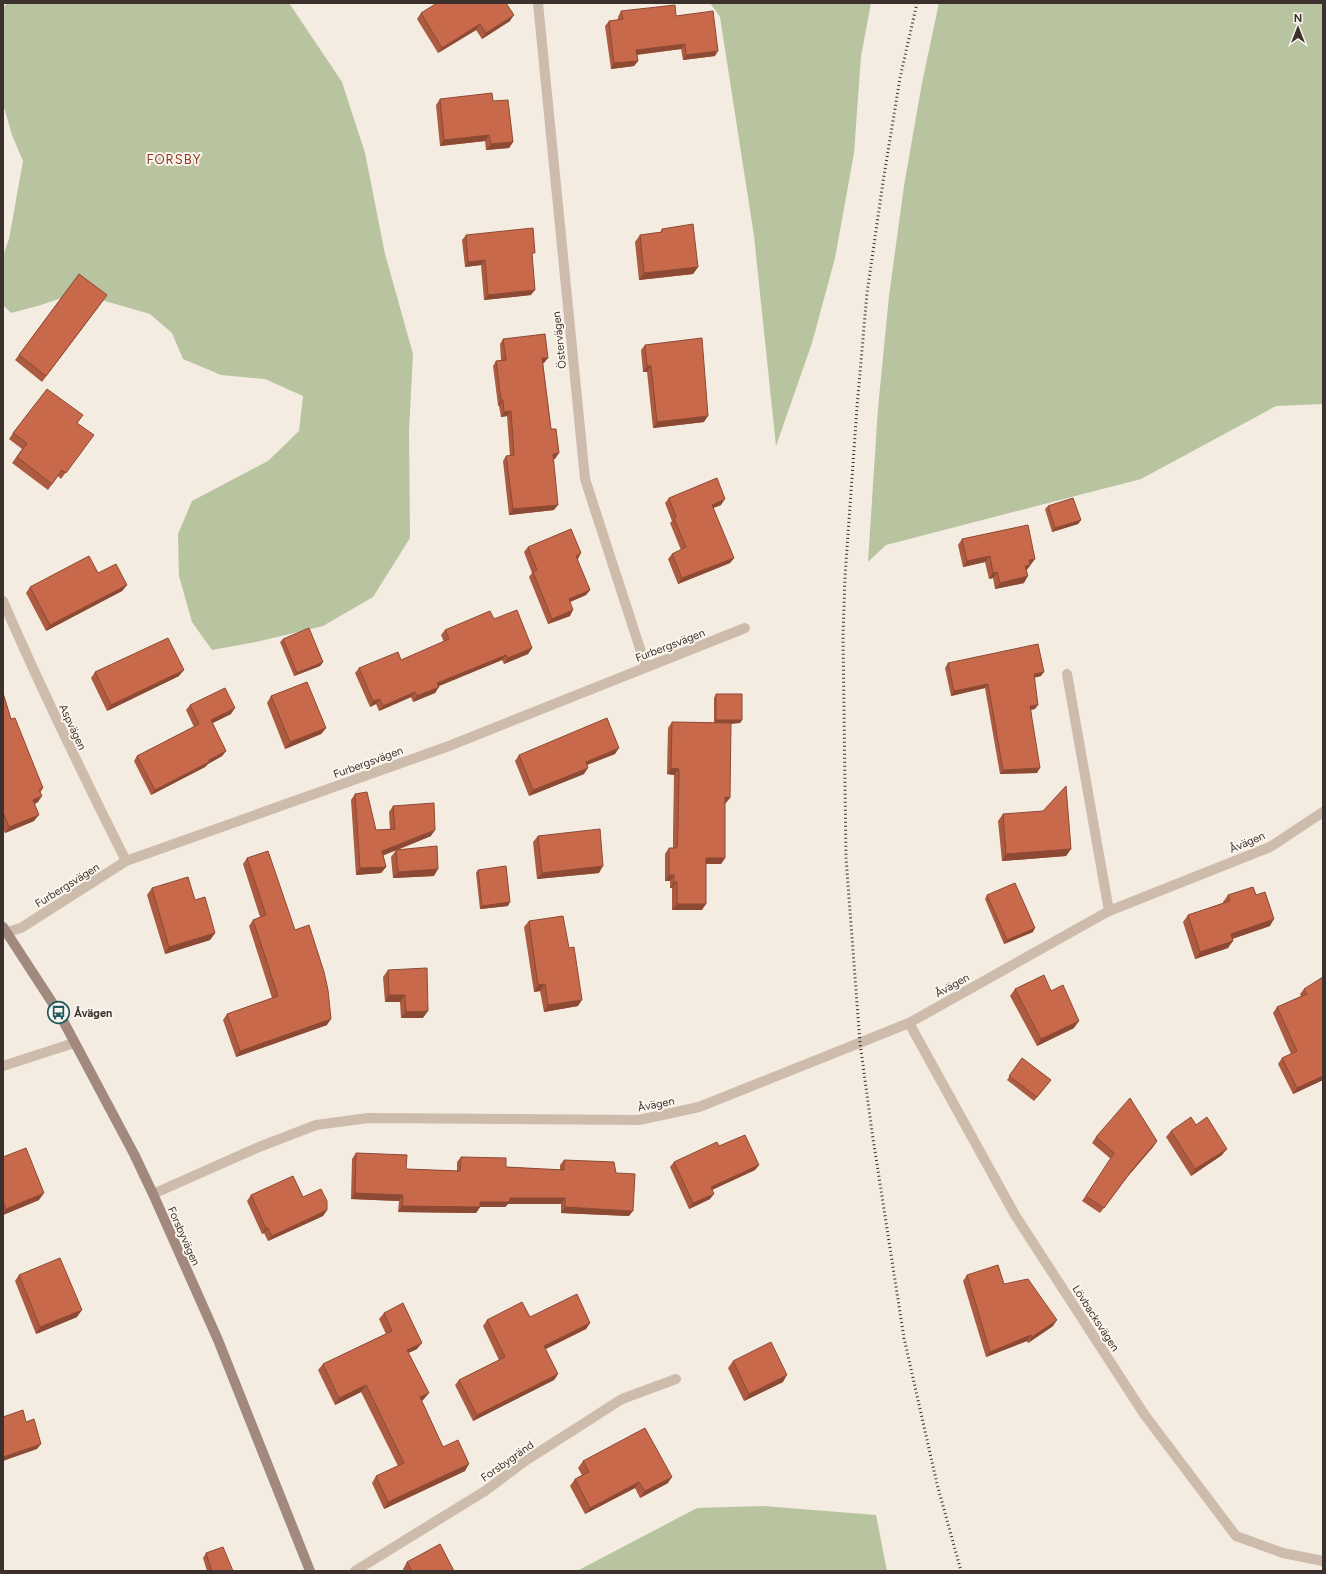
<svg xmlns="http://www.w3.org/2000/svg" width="1326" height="1574" font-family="Figtree,sans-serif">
	<rect width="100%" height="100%" fill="#f4ebe1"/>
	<path fill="#b8c4a0" d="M8 3H289L342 82 365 153 385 254 413 354 409 431 410 538 373 597 323 626 256 642 212 650 192 622 179 576 178 534 192 501 268 461 299 431 303 396 265 379 221 375 183 359 172 333 150 314 105 301 70 295 41 305 11 313 3 305V256L9 239 23 161 12 135 3 104V7Z
		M710 3H871L861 56 854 153 835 258 812 343 776 446 754 236 720 17Z
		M939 3H1323V404L1276 406 1141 479 886 545 868 562 878 408 889 296 904 186 922 83Z
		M763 1506 876 1515 887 1571H577L697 1508Z"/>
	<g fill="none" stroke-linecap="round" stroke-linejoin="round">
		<path stroke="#cdbbac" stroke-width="10" d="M538 3 585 479 646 667
			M3 601C41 689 83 775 126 861
			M1067 674 1109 911
			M7 932 21 928 126 861 449 746 745 628
			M909 1023 1015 1215 1144 1414 1236 1536 1283 1553 1323 1561
			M3 1066 74 1043
			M153 1194 259 1147 316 1125 368 1118 639 1120 699 1107 909 1023 1109 911 1270 847 1323 812
			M355 1571 485 1491 525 1461 622 1399 676 1379"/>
		<path stroke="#a18a7d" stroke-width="10" d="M3 927 59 1013 134 1154 153 1194 218 1340 310 1571"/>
		<path stroke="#3b302b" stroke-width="3" stroke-dasharray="1 3" stroke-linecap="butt" d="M917 3 900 78 883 182 867 293 857 407 845 577 843 636 846 858 860 1043 872 1132 904 1338 937 1484 961 1571"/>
	</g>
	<path fill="#ac5a40" d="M621 11 676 16 715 56 683 60 681 49 637 55 638 61 634 66 611 69 605 26 609 21 618 20V17Z
		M421 13 510 21 482 39 476 30 438 53 417 19Z
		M440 99 493 101 513 142 509 148 486 150 485 141 440 146 436 105Z
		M662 229 698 267 693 274 639 280 635 242 640 235 660 233Z
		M466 235 532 257 531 295 484 300 481 265 465 267 462 240Z
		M79 274 103 301 42 382 15 360Z
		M503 339 544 363H543L555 459H554V510L509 515 503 461 506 456H510L507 416 501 417 499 406 498 405 493 366 496 361 501 360 500 344Z
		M645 345 704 422 653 428 647 372H643L641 350Z
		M77 423 89 441 61 479 58 476 48 490 12 463 22 449 9 439 13 433Z
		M669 498 721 505 713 508 734 558 730 563 678 584 668 559 672 554 681 550 670 523 672 521 665 503Z
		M1048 506 1081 520 1078 524 1052 532 1045 509Z
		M962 539 1030 565V566L1026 570 1024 583 995 589 993 578 989 579 985 562 963 567 958 545Z
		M528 547 578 559H577L590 590 586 595 570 602V616L548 624 529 577 532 573 524 552Z
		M98 573 127 585 122 591 46 631 26 593 30 587Z
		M494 619 532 648 528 654 504 664 502 660 439 686 435 693 413 702 411 697 379 711 376 704 370 707 355 673 359 668 401 660 444 642 441 635 445 630Z
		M283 639 323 662 320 666 294 676 280 642Z
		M948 663 1041 676 1034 678 1035 709 1031 710 1037 773 1000 774 985 688 951 696 945 668Z
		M95 672 179 676 107 711 91 678Z
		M3 693 11 719 43 788 40 793 38 802 35 804 34 821 5 833 3 829Z
		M716 694 742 720 740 723 731 724 725 804V858L721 864H706L702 910H672V888H670V881H665V854L669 848H673V835L674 775 667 774 668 728 672 722 714 723V698Z
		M271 696 326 728 321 734 285 749 267 703Z
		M190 705 231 714 212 723 226 751 222 756 208 764 205 767 151 795 134 761 137 756 194 727 186 710Z
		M615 754 587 765 584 774 529 796 515 761 519 755Z
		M355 794 376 830 390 829 389 812 393 806 431 836 397 850 434 876 393 878 391 857 396 850 383 855 386 867 381 873 356 875 351 800Z
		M1003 814 1071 849 1066 856 1002 861 998 821Z
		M538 836 599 873 537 879 533 842Z
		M247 858 327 1025 236 1057 223 1020 227 1014 272 998 249 926 253 920 260 917 243 864Z
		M478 870 508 906 480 909 476 873Z
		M152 888 195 900 215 933 210 940 165 954 147 895Z
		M987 895 1033 932 1004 944 985 899Z
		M1228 895 1270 926 1232 939 1228 948 1195 959 1183 922 1188 915 1223 903V902Z
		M529 921 578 1006 544 1012 540 991 534 992 524 927Z
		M388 970 423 1018H401L400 1002H385L383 977Z
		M1323 977V1080L1293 1094 1278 1064 1282 1058 1291 1054 1273 1013 1277 1007 1301 996 1300 994 1304 989Z
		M1015 989 1051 991 1074 1028 1037 1046 1010 996Z
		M1022 1058 1051 1080 1034 1101 1007 1080Z
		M1196 1125 1222 1155 1191 1176 1166 1137 1171 1131Z
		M1096 1137 1157 1141 1153 1147 1128 1176 1100 1213 1082 1201 1111 1159 1092 1143Z
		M356 1153 406 1169 457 1171V1162L461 1157 506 1167 560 1170V1165L564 1160 616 1173 629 1216 561 1213V1204H508L505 1207H480L476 1213 398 1212 399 1201 351 1199 352 1159Z
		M3 1157 39 1200 3 1215Z
		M674 1162 759 1165 755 1170 712 1190 710 1199 689 1209 670 1167Z
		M251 1195 303 1197 327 1210 323 1216 268 1241 264 1233 262 1234 247 1201Z
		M19 1275 77 1317 36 1334 15 1281Z
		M967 1275 1004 1284 1053 1326 1028 1343 1027 1341 986 1357 963 1281Z
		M384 1313 417 1349 408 1353 424 1399 422 1401 443 1447 465 1471 384 1509 372 1483 376 1476 398 1466 361 1392 335 1405 318 1370 323 1364 386 1334 379 1319Z
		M530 1317 590 1323 586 1329 545 1349 558 1374 554 1380 473 1421 455 1385 459 1380 499 1360 483 1326 487 1320Z
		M733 1361 783 1382 744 1401 728 1368Z
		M583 1461 668 1483 640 1498 635 1488 585 1514 570 1486 575 1479 582 1475 578 1468Z
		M206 1553 233 1571H207L203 1558Z
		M407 1562 454 1571H404L403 1569Z"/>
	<path fill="#8c4a34" d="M514 15 510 21 482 39 486 33Z
		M480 24 476 30 438 53 442 48Z
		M685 44 681 49 633 55 636 50Z
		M718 51 715 56 683 60 686 55Z
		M638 61 634 66 611 69 614 63Z
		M489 135 485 141 440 146 444 140Z
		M513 142 509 148 486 150 491 144Z
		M485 260 481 265 465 267 468 262Z
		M698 267 693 274 639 280 644 273Z
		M535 290 531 295 484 300 488 295Z
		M542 358H548L544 363 539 364Z
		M647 366H651L647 372H643Z
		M501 400H503L499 406 498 405Z
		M511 411 507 416 501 417 504 412Z
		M708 416 704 422 653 428 657 422Z
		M559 453 555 459H550L553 454Z
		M725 499 721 505 708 510 712 505Z
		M558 505 554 510 509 515 513 509Z
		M1081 520 1078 524 1052 532 1055 528Z
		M581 553 578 559 572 562 576 556Z
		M990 556 985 562 963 567 967 561Z
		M734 558 730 563 678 584 682 578Z
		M1035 559 1026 571 1020 572 1029 560Z
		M997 572 993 578 989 579 993 573Z
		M1028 576 1024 583 995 589 1000 583Z
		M127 585 122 591 46 631 50 625Z
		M590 590 586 595 565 604 569 599Z
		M573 610 570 616 548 624 552 619Z
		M532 648 528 654 504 664 508 658Z
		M506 655 502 660 434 688 437 683Z
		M323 662 320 666 294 676 297 673Z
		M184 670 179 676 107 711 111 705Z
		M1044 672 1041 676 1030 678 1034 674Z
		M988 684 985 688 951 696 954 691Z
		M439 687 435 693 413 702 417 696Z
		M415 692 411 697 379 711 383 706Z
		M380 699 376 704 370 707 373 701Z
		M1038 705 1035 709 1027 710 1030 706Z
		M235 708 231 714 207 726 211 720Z
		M716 720H742L740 723 714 724Z
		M326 728 321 734 285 749 290 742Z
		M619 748 615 754 581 767 586 762Z
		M226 751 222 756 208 764 205 767 151 795 155 790Z
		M588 768 584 774 529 796 533 790Z
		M671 768 679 769 674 775 667 774Z
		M1040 768 1037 773 1000 774 1003 770Z
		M42 796 38 802 29 806 33 800Z
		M725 797 730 798 725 804H720Z
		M39 815 34 821 5 833 9 827Z
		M435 830 431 836 377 858 382 851Z
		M1071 849 1066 856 1002 861 1006 854Z
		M706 858H725L721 864H702Z
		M603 866 599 873 537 879 542 873Z
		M386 867 381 873 356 875 360 868Z
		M438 869 434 876 393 878 398 872Z
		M669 875H674L670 881H665Z
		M674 882H677L672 888H670Z
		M510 902 508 906 480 909 482 906Z
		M677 904H706L702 910H672Z
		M1274 919 1270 926 1226 941 1231 934Z
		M1035 928 1033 932 1004 944 1007 940Z
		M215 933 210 940 165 954 169 947Z
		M1233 941 1228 948 1195 959 1200 952Z
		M545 984 540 991 534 992 538 985Z
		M389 995H405L400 1002H385Z
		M582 1000 578 1006 544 1012 548 1005Z
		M428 1011 423 1018H401L406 1012Z
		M331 1019 327 1025 236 1057 240 1051Z
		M1079 1021 1074 1028 1037 1046 1041 1039Z
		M1323 1076V1080L1293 1094 1297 1088Z
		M1157 1141 1153 1147 1128 1176 1100 1213 1132 1170Z
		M1227 1149 1222 1155 1191 1176 1195 1169Z
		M759 1165 755 1170 707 1192 711 1187Z
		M44 1193 39 1200 3 1215V1213L6 1209Z
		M355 1193 403 1195 399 1201 351 1199Z
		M714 1194 710 1199 689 1209 693 1203Z
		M510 1198H565L561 1204H508L505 1207H480L476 1213 398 1212 402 1206 480 1202Z
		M565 1207 633 1211 629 1216 561 1213Z
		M327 1210 323 1216 268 1241 272 1236Z
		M266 1228H268L264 1233 262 1234Z
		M82 1310 77 1317 36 1334 40 1327Z
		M1057 1320 1053 1326 1028 1343 1032 1337Z
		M590 1323 586 1329 540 1352 544 1346Z
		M1031 1335 1027 1341 986 1357 990 1352Z
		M422 1343 417 1349 402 1356 407 1350Z
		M558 1374 554 1380 473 1421 477 1415Z
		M787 1375 783 1382 744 1401 749 1394Z
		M366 1385 361 1392 335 1405 339 1398Z
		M429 1393 424 1399 416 1404 420 1397Z
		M41 1444 37 1449 3 1461V1457Z
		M469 1464 465 1471 384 1509 388 1502Z
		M672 1477 668 1483 640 1498 645 1491Z
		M639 1482 635 1488 585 1514 590 1508Z"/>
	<path fill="#c8694b" stroke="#8c4a34" d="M437 3H506L514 15 486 33 480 24 442 48 421 13Z
		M675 5 676 16 713 11 718 51 686 55 685 44 636 50 638 61 614 63 609 21 623 19 621 11Z
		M492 93 493 101 508 100 513 142 491 144 489 135 444 140 440 99Z
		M693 224 698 267 644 273 640 235 662 232V229Z
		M533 228 535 253H532L535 290 488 295 485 260 468 262 466 235Z
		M79 274 107 295 46 376 19 355Z
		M545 334 548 358H542L551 429H556L559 453 553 454 558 505 513 509 506 456 514 455 511 411 504 412 503 400H501L496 361 506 360 503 339Z
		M702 338 708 416 657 422 651 366H647L645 345Z
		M47 389 83 415 77 423 94 435 66 473 62 470 52 484 17 457 27 443 13 433Z
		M717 478 725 499 712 505 734 558 682 578 672 554 686 547 674 518 676 517 669 498Z
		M1073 498 1081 520 1055 528 1048 506Z
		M1028 525 1035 559 1029 560 1030 565 1025 566 1028 576 1000 583 997 572 993 573 990 556 967 561 962 539Z
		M571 529 581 553 576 556 590 590 569 599 573 610 552 619 533 572 537 570 528 547Z
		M89 556 98 573 116 564 127 585 50 625 30 587Z
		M517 610 532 648 508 658 506 655 437 683 439 687 417 696 415 692 383 706 380 699 373 701 359 668 398 652 401 660 449 639 445 630 490 611 494 619Z
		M309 628 323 662 297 673 283 639Z
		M168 638 184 670 111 705 95 672Z
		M1038 644 1044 672 1034 674 1038 705 1030 706 1040 768 1003 770 988 684 954 691 948 663Z
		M307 682 326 728 290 742 271 696Z
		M225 688 235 708 211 720 226 751 209 760V762L155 790 137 756 199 724 190 705Z
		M3 693 11 719 15 718 43 788 39 790 42 796 33 800 39 815 9 827 3 812Z
		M716 694H742V720H716Z
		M607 718 619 748 586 762 588 768 533 790 519 755Z
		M672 722 731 723 730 798 725 797V858H706V904H677V882H674V875H669V848H677L678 829 679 769 671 768Z
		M1066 786 1071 849 1006 854 1003 814 1043 811Z
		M367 792 376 830 395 829 393 806 434 803 435 830 382 851 386 867 360 868 355 794Z
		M600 829 603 866 542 873 538 836Z
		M437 846 438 869 398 872 396 850Z
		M268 851 295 930 309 925 324 972 328 990 331 1019 240 1051 227 1014 278 996 253 920 266 915 247 858Z
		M506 866 510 902 482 906 478 870Z
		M188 877 195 900 205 897 215 933 169 947 152 888Z
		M1015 883 1035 928 1007 940 987 895Z
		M1253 887 1256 895 1265 892 1274 919 1231 934 1233 941 1200 952 1188 915 1230 901 1228 895Z
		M563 916 569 948 574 947 582 1000 548 1005 545 984 538 985 529 921Z
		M427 968 428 1011 406 1012 405 995H389L388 970Z
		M1044 975 1051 991 1063 985 1079 1021 1041 1039 1015 989Z
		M1323 977V1076L1297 1088 1282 1058 1297 1051 1277 1007 1307 994 1304 989Z
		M1022 1058 1051 1080 1037 1097 1009 1076Z
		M1130 1098 1157 1141 1132 1170 1104 1208 1086 1196 1114 1153 1096 1137Z
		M1191 1117 1196 1125 1207 1117 1227 1149 1195 1169 1171 1131Z
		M745 1135 759 1165 711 1187 714 1194 693 1203 674 1162 717 1142 719 1146Z
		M26 1148 44 1193 6 1209 3 1201V1157Z
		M356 1153 407 1155 406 1169 460 1171 461 1157 506 1158V1167L564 1170V1160L614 1162 616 1173 635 1174 633 1211 565 1207V1198H510L509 1202H480V1207L402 1206 403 1195 355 1193Z
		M293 1176 303 1197 321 1189 327 1201V1210L272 1236 268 1228H266L251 1195Z
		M60 1258 82 1310 40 1327 19 1275Z
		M998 1265 1004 1284 1028 1279 1057 1320 1032 1337 1031 1335 990 1352 967 1275Z
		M577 1294 590 1323 544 1346 558 1374 477 1415 459 1380 505 1357 487 1320 522 1302 530 1317Z
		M403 1303 422 1343 407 1350 429 1393 420 1397 443 1447 458 1440 469 1464 388 1502 376 1476 404 1463 366 1385 339 1398 323 1364 392 1331 384 1313Z
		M771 1342 787 1375 749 1394 733 1361Z
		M23 1410 26 1422 34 1419 41 1444 3 1457V1417Z
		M645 1428 672 1477 645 1491 639 1482 590 1508 575 1479 589 1472 583 1461Z
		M440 1544 454 1571H412L407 1562Z
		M223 1547 233 1571H212L206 1553Z"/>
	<defs>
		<symbol id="bus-ring" viewBox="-11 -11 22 22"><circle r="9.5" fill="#fbf5ee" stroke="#1f5a5e" stroke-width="1.5"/><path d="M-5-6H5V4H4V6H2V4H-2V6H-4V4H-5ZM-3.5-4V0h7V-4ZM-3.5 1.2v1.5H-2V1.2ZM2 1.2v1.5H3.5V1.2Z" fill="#1f5a5e"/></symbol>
	</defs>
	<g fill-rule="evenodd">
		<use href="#bus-ring" x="46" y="1000" width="25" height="25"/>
	</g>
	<g text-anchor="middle" stroke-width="4" stroke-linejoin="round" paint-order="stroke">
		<g font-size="11" fill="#3b302b" stroke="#fbf5ee">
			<text transform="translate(559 340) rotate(-96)" y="4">Östervägen</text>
			<text transform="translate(670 645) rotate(-21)" y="4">Furbergsvägen</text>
			<text transform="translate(73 727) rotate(65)" y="4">Aspvägen</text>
			<text transform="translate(368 762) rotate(-20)" y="4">Furbergsvägen</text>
			<text transform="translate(1247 842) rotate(-23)" y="4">Åvägen</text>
			<text transform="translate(67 885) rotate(-32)" y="4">Furbergsvägen</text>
			<text transform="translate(952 985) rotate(-29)" y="4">Åvägen</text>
			<text transform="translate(656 1104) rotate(-11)" y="4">Åvägen</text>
			<text transform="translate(184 1236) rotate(66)" y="4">Forsbyvägen</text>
			<text transform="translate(1096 1318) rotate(57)" y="4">Lövbacksvägen</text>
			<text transform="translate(507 1461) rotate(-35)" y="4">Forsbygränd</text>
		</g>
		<g font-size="11" font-weight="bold" fill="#3b302b" stroke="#fbf5ee" text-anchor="start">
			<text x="74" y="1017">Åvägen</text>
		</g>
		<g font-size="13" letter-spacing="1" fill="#8c3b22" stroke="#fbf5ee">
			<text x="174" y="164">FORSBY</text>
		</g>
	</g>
	<rect width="1326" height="1574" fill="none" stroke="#3b302b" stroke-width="8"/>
	<g transform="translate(1298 28)" stroke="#fbf5ee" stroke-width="3" paint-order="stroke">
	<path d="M0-3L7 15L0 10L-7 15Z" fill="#3b302b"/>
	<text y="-6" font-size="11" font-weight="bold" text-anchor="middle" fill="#3b302b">N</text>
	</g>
</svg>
